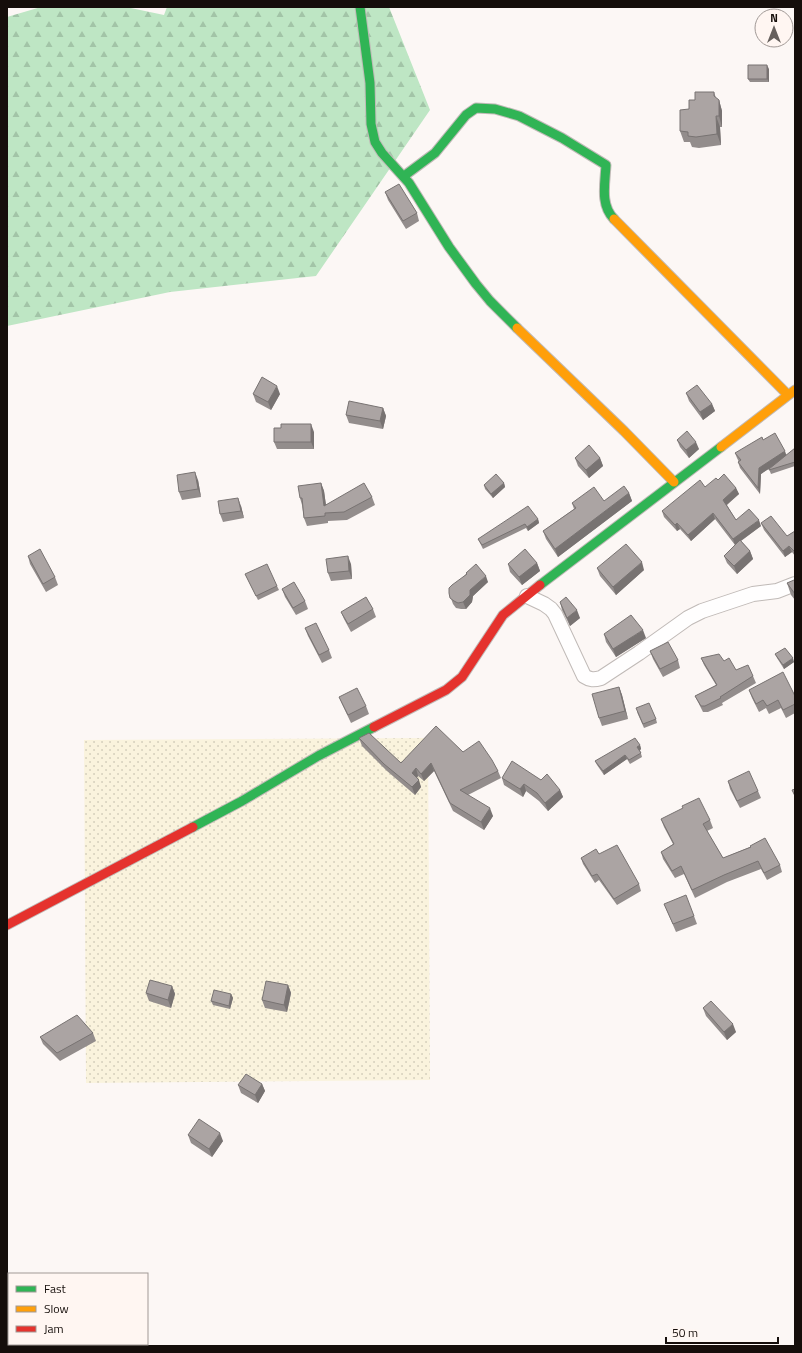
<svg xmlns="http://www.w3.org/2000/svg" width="802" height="1353" font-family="'Titillium Web',sans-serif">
	<defs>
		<pattern id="forest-firs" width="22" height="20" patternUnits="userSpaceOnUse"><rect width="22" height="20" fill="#bee6c4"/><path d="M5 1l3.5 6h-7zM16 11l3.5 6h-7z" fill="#a2c4a7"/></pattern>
		<pattern id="sand-dots" width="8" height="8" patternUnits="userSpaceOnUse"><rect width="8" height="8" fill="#faf3dd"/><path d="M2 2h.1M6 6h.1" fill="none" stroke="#d5cfbc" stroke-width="1.8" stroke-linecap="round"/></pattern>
	</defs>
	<rect width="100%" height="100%" fill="#fcf7f5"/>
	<path fill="url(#forest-firs)" d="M41 7H126L164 15 167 7H389L430 110 316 276 170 292 7 326V17Z"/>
	<path fill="url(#sand-dots)" d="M428 738 430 1080 86 1083 84 740Z"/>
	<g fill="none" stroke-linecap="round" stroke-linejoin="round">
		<defs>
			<path id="street" d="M527 596 544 604 551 609 555 614 584 676C590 680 594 680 601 678L639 653 688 618 702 611 753 594 777 591 795 584"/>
			<path id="fast" d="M360 7 370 83 371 124 375 142 382 153 409 183 449 247 476 284 490 301 517 328
				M404 176 435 153 466 115 476 108 495 109 519 116 562 138 606 165C605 184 600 205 614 219
				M540 585 721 447
				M193 827 242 801 318 756 374 727"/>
			<path id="slow" d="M614 219 788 395
				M517 328 624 431 674 482
				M721 447 795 390"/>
			<path id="jam" d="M374 727 446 690 462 677 503 615 540 585
				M7 925 193 827"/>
		</defs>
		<use href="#street" stroke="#c0bab7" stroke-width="16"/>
		<use href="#fast" stroke="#c0bab7" stroke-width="11"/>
		<use href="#slow" stroke="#c0bab7" stroke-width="11"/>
		<use href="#jam" stroke="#c0bab7" stroke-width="11"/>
		<use href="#street" stroke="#fffefe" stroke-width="14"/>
		<use href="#fast" stroke="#30b455" stroke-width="9"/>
		<use href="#slow" stroke="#ff9f0a" stroke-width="9"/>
		<use href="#jam" stroke="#e5322d" stroke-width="9"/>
	</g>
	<path fill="#938d8c" d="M769 69V82H750L748 79Z
		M714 92 716 98 719 100 722 111V127H720L721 145 699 148 692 147 690 142H684L680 131 689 109 695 100Z
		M385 192 417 213 419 221 406 229 388 200Z
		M686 393 712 404 715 411 703 420 689 401Z
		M253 394H280L271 410 256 402Z
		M383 408 386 416 383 429 349 423 346 415Z
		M314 432V449H277L274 442Z
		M677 440 699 449 689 458 680 447Z
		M763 440 787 455 795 448V466L771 474 769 469 774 465 761 474 760 494 740 468 738 462H739L737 458 735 453Z
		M575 458H600L603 466 589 478 578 466Z
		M198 480 201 497 182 500 179 492Z
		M718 480 736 488 739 494 727 505 736 520 761 526 741 541 750 551 753 559 737 574 727 563 724 556 735 545 715 519 691 541 680 529 677 531 664 517 662 511 705 487Z
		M321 483 324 491 326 505 372 497 375 505 347 520 328 521V523L307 526 304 518 302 505 300 498Z
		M504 483 505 487 493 498 485 489 484 485Z
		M629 493 632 501 558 557 546 539 543 531 574 509 572 503 604 501Z
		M241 506 244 518 223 522 220 514Z
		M538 519 539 523 528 531 526 528 483 549 478 539Z
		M761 523 787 536 795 531V556L792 552 785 557 764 530Z
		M28 556 55 577 58 585 46 592 30 564Z
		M537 563 540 571 522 585 510 572 508 564Z
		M351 564 352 579 331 581 328 573Z
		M597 568 644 570 616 595 600 576Z
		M466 573 488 582 473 596 472 602 466 609H461L456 608 453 604 449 593 466 574Z
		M245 574 277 586 279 590 258 600Z
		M795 580V600L791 595 787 583Z
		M282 589 305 601 308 609 296 615 285 597Z
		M560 602 580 618 570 626 562 610Z
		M373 609 376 617 351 632 344 619 341 612Z
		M305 628 329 650 332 658 322 663 308 636Z
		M604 634 646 638 616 657 606 642Z
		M650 651 678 660 680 668 663 677 653 659Z
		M775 654 794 662 784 669 777 658Z
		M701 658 724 661 736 670 753 676 756 683 722 703 723 705 708 712H703L695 696 716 685 704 665Z
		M619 687 622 695 628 719 602 726 599 718Z
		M749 690 795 696V713L786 718 781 708 769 714 766 708 759 712 752 698Z
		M339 697 366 706 369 714 351 723 342 704Z
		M637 712 656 719 657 723 644 728Z
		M359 738 401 763 463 752 498 771 501 778 468 795 493 816 484 830 453 811 434 771 424 781 418 776 417 778 421 787 415 795 387 771 362 746Z
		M640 745 641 749 640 750 642 757 630 764 627 759 604 775 597 765 595 761Z
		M502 778 541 780 560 790 563 797 548 811 539 801 526 791 523 797 504 785Z
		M728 781 758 791 761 798 740 808 730 789Z
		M661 819 710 820 713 828 707 831 723 858 750 847 780 865 782 872 767 880 761 869 727 882 695 898 684 874 675 878 663 859 661 852 673 844 664 827Z
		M599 854 639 884 641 891 617 905 599 880 595 883 583 864 581 858Z
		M664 904 694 916 697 924 676 932Z
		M288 985 291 993 287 1012 265 1008 262 1000Z
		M172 986 175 994 171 1008 149 1001 146 993Z
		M231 994 233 998 230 1009 213 1005 211 1001Z
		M703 1008 736 1032 727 1040 706 1016Z
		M93 1033 96 1041 60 1061 43 1044 40 1037Z
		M262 1084 265 1091 258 1103 241 1093 238 1085Z
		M188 1135 223 1141 212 1157 191 1143Z"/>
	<path fill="#787372" d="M767 65 769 69V82L767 79Z
		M719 100 722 111V127L719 116Z
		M716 116 720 127 721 145 717 134Z
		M277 386 280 394 271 410 268 402Z
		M712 404 715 411 703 420 700 412Z
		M383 408 386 416 383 429 380 421Z
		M311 424 314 432V449L311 442Z
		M696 442 699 449 689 458 686 450Z
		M785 451 787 457 761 474 760 494 758 488 759 468Z
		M600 458 603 466 589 478 586 470Z
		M195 472 198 480 201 497 198 489Z
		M321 483 324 491 327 513 324 506Z
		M504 483 505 487 493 498 491 494Z
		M736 488 739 494 725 506 723 500Z
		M629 493 632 501 558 557 555 549Z
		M238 498 241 506 244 518 241 511Z
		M713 513 715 519 691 541 688 535Z
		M538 519 539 523 528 531 527 527Z
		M759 520 761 526 735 545 733 539Z
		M677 523 680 529 677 531 675 525Z
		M789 546 792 552 785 557 783 551Z
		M750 551 753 559 737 574 734 566Z
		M348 556 351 564 352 579 349 571Z
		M642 562 644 570 616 595 613 587Z
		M537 563 540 571 522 585 519 577Z
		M486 576 488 582 473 596 472 602 466 609 463 602 470 590Z
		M577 610 580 618 570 626 567 618Z
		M643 630 646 638 616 657 613 649Z
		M793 658 794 662 784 669 783 665Z
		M619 687 622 695 628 719 625 711Z
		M640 745 641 749 639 751 637 747Z
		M625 755 627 759 604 775 603 771Z
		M431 763 434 771 424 781 421 774Z
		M416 768 418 776 414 781 412 773Z
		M419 780 421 787 415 795 412 787Z
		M524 784 526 791 523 797 520 789Z
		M560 790 563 797 548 811 545 803Z
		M490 808 493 816 484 830 481 822Z
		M288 985 291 993 287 1012 284 1005Z
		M172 986 175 994 171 1008 168 1000Z
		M231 994 233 998 230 1009 229 1006Z
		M733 1024 736 1032 727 1040 724 1032Z
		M262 1084 265 1091 258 1103 255 1095Z
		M220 1133 223 1141 212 1157 209 1149Z"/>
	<path fill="#aba4a3" stroke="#787372" d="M748 65H767V79H748Z
		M695 92H714V96L719 100V116H716L717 134 696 137 688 136V132L680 131V110L689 109V100H695Z
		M399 184 417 213 403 221 385 192Z
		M262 377 277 386 268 402 253 394Z
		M697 385 712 404 700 412 686 393Z
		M349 401 383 408 380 421 346 415Z
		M281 424H311V442H274V428H281Z
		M687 431 696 442 686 450 677 440Z
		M775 433 785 451 759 468 758 488 738 462 741 460 735 453 762 437 763 440Z
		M589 445 600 458 586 470 575 458Z
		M795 448V462L769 470V469Z
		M195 472 198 489 179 492 177 475Z
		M496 474 504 483 491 494 484 485Z
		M724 474 736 488 723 500 736 520 749 509 759 520 733 539 713 513 688 535 677 523 675 525 662 511 700 480 705 487 716 478 718 480Z
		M321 483 324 506 364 483 372 497 344 512 325 513V516L304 518 302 498H300L298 486Z
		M624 486 629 493 555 549 543 531 576 508 572 503 594 487 604 501Z
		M238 498 241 511 220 514 218 501Z
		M528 506 538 519 527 527 525 524 482 545 478 539Z
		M771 516 787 536 795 531V552L789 546 783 551 761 523Z
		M740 540 750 551 734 566 724 556Z
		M626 544 642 562 613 587 597 568Z
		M40 549 55 577 43 584 28 556Z
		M525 549 537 563 519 577 508 564Z
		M348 556 349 571 328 573 326 559Z
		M267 564 277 586 256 596 245 574Z
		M476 564 486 576 470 590V595L463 602 458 603 454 601 450 598 449 593V588L452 585 467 574 466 573Z
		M794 580H795V594L787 583Z
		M294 582 305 601 293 608 282 589Z
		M366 597 373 609 348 624 341 612Z
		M566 597 577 610 567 618 560 602Z
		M631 615 643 630 613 649 604 634Z
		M316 623 329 650 319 655 305 628Z
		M668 642 678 660 660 669 650 651Z
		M785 648 793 658 783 665 775 654Z
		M719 654 724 661 729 658 736 670 748 665 753 676 720 697 721 698 705 706H701L695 696 717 685 701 658Z
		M783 672 795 696V704L783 710 778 700 767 706 763 700 756 704 749 690Z
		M619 687 625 711 599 718 592 694Z
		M357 688 366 706 348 715 339 697Z
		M649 703 656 719 643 724 636 708Z
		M436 726 463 752 479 741 492 760 498 771 460 790 490 808 481 822 450 803 431 763 421 774 416 768 412 773 419 780 412 787 384 764 359 738 369 733 401 763Z
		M635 738 640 745 637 747 641 753 629 760 625 755 603 771 595 761Z
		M512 761 541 780 547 774 560 790 545 803 537 793 524 784 520 789 502 778Z
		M749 771 758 791 737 801 728 781Z
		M795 789V796L792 790Z
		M699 798 710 820 703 824 723 858 751 847 750 846 765 838 780 865 764 873 758 861 724 875 692 890 681 866 672 871 661 852 674 844 661 819 683 808 682 806Z
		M617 845 639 884 614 899 597 874 592 876 581 858 596 849 599 854Z
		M686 895 694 916 673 924 664 904Z
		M150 980 172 986 168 1000 146 993Z
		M266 981 288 985 284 1005 262 1000Z
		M214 990 231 994 229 1006 211 1001Z
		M711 1001 733 1024 724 1032 703 1008Z
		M77 1015 93 1033 57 1053 40 1037Z
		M246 1074 262 1084 255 1095 238 1085Z
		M199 1119 220 1133 209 1149 188 1135Z"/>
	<rect width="802" height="1353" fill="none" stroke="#150e0b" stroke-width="16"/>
	<rect x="8" y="1273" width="140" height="72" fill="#fff6f2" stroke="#a19996"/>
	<rect x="16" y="1286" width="20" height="6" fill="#30b455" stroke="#a19996"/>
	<text x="44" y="1293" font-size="12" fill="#150e0b">Fast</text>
	<rect x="16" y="1306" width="20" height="6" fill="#ff9f0a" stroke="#a19996"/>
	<text x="44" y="1313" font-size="12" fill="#150e0b">Slow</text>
	<rect x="16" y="1326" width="20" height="6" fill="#e5322d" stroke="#a19996"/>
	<text x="44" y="1333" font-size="12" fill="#150e0b">Jam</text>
	<g transform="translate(774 28)"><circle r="19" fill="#fff6f2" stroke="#a19996"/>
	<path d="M0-3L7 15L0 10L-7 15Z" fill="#66605d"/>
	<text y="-6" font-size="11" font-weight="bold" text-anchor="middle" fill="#150e0b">N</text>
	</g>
	<path d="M666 1337v6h112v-6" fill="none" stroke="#150e0b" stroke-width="2"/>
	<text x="672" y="1337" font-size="12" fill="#150e0b" stroke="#fff6f2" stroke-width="3" paint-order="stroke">50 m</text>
</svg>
